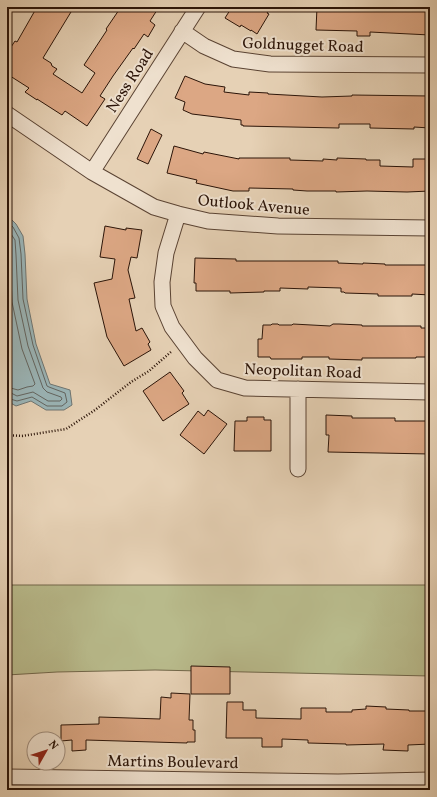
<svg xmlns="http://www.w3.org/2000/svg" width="437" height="797" font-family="Vollkorn,serif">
	<rect width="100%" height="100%" fill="#e6d1b5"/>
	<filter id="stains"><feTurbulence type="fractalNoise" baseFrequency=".005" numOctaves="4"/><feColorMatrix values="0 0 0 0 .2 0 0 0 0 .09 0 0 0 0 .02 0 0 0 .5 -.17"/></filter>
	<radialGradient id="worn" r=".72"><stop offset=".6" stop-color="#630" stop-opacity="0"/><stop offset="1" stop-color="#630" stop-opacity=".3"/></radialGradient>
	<path fill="#b8ba8b" stroke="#72674a" d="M7 585H430V676L155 670 57 672 7 675Z"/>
	<path fill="#9ab5b8" stroke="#6e7572" d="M7 215 16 224 23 236 25 254 27 299 36 344 50 384 70 390 72 405 64 410H46L31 401 16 406 7 401Z"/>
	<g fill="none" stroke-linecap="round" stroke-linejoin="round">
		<path stroke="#626460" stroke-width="1" d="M7 221 13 227 19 238 21 254 23 299 33 345 47 386 49 387 65 393 67 402 62 406H47L32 397 17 401 7 398
			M7 228 15 240 16 255 18 300 28 346 43 388 47 392 61 397 62 399 60 401H48L33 392 17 396 11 393H7
			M7 238 9 242 10 255 12 302 22 349 35 384 33 386 27 387 18 390 7 387"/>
	</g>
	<path fill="#dca784" stroke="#2b1408" d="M37 7H74L43 58 51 63 52 66 57 69 53 74 82 93 95 73 84 65 107 30 106 29 121 7H159L150 21 155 25 148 37 144 34 134 49 133 48 113 76 100 96 105 99 87 126 65 111 62 115 37 99V100L25 92 29 88 7 74V53L15 41 17 42Z
		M232 7H271L267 13 269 14 257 34 251 30V31L241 25 240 27 225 18Z
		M317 7H430V35L370 32V36H357V31L316 30Z
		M185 76 205 84 225 87 224 92 249 95V92L268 93V94L322 97 352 96V95L430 96V128L414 127V129L370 128V124H339V128L243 126V125H241V120L192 114 183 110 185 102 175 98Z
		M151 129 162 135 148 164 137 159Z
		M174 146 203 154 204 152 239 159V158H290V160L323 161V159L337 160V158L366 159V160H380V166L413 167V159H429L430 191 407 192 367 191 336 192V191H307L293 190V189L249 188V191H233L196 183 197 180 167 173Z
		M105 226 126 230V228L142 230 137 258 131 257 128 270 135 298 129 299 136 331 142 328 150 342 148 344 151 350 124 366 107 337 94 283 112 279 115 259 100 257Z
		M195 258 236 259V261H338V263L363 264V263L385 264V265H430V295L412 294V296H378V294L345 293 344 292H341V288L308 287V289L280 288V291H264V292L230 293V291H196V283H194Z
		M272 324H278L279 325H292L293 324 330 326 333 324H339L362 325V326H421V328H430V349H428V357H416V358H362V360L329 359V357H302V359H271L270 357H258V339H262L263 325H271Z
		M170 372 184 391 182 393 189 404 163 421 143 391Z
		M208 410 227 424 204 454 180 435 198 411 204 416Z
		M326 415 352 416V418H395V421H430V454L328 452 329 435H326Z
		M247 417H264V420H271V451H234L235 421H247Z
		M191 666 230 667V694H191Z
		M171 693 190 694 189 720H193V730H195V742H187V743L86 740V750L72 751V740L61 741V725L99 724V717L160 719 161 697 171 698Z
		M227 702H243V710H256V718L301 719V708H326V712H352V710L366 709V706L386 707V709L409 710V711H430V744L408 745V751L383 750 384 744 346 745V744L308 743V740L282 739V747H262V738H226Z"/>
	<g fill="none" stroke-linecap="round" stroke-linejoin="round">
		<defs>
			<path id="street" d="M182 31 204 46 233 59 270 64 430 65
				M7 114 92 172 154 207 178 214 208 221 278 226 430 228
				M92 172 198 7
				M178 214 166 253 162 282 163 306 172 327 195 358 217 380 245 388 430 392
				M298 389V469
				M7 777 338 782 430 780"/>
		</defs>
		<use href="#street" stroke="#5a4333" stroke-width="17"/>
		<path stroke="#2b1408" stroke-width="2.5" stroke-dasharray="1 2" stroke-linecap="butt" d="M7 435 22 436 66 429 95 410 131 382 149 371 172 351"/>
		<use href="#street" stroke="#efe1cf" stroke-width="15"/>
	</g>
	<g text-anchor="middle" stroke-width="4" stroke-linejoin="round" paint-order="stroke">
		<g font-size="16" fill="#2b1408" stroke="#efe1cf">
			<text transform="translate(303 44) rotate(2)" y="6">Goldnugget Road</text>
			<text transform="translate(129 80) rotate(-57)" y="6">Ness Road</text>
			<text transform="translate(254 204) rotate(5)" y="6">Outlook Avenue</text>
			<text transform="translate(303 370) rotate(2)" y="6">Neopolitan Road</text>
			<text transform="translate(173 761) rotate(1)" y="6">Martins Boulevard</text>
		</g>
	</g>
	<rect width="437" height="797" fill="none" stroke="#e6d1b5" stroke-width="24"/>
	<rect x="8" y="8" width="421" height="781" fill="none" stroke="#2b1408" stroke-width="2"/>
	<rect x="12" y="12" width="413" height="773" fill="none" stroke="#2b1408"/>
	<g transform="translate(46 751) rotate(51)"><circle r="19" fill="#efe1cf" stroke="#a18f7f"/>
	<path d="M0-3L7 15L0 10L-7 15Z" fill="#8f2418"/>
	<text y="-6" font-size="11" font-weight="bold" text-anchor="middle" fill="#2b1408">N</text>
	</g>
	<rect width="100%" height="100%" filter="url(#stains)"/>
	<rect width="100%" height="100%" fill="url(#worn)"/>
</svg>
